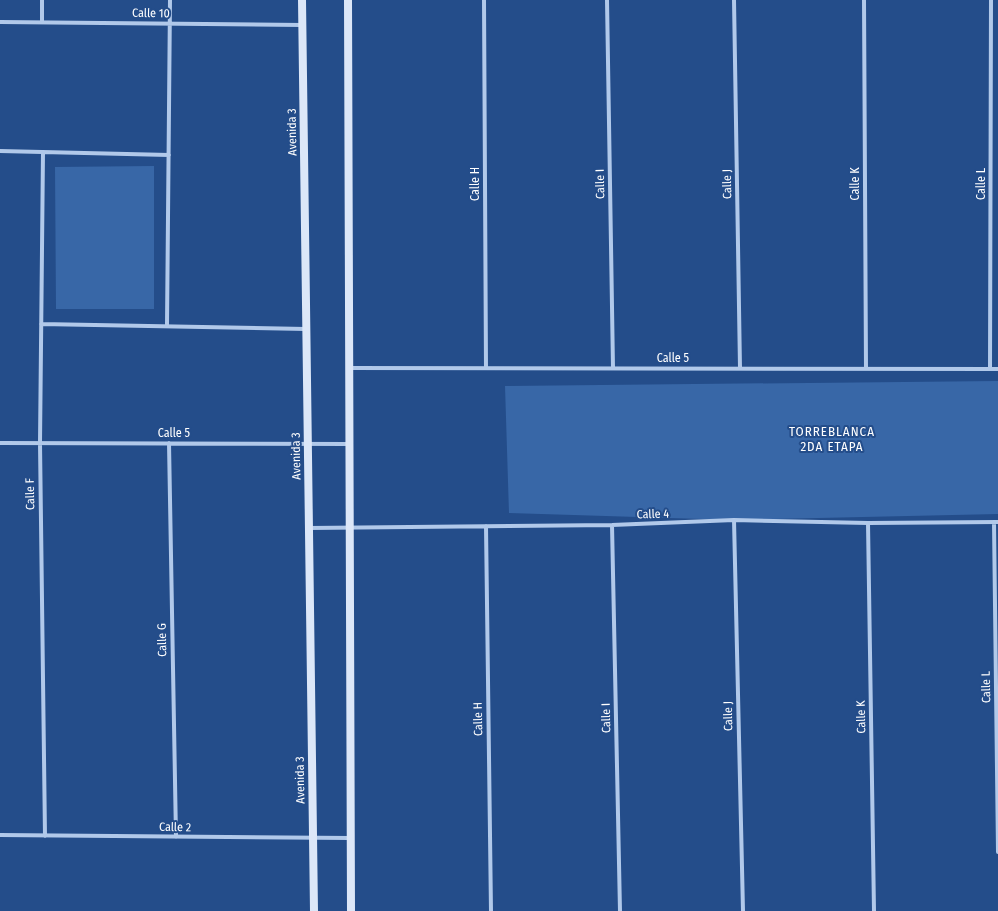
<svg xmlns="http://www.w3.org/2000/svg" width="998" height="911" font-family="'Fira Sans Condensed',sans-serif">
	<rect width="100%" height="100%" fill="#244d8a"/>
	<path fill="#3867a7" d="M154 166V309H56L55 167Z
		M998 381V514L734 520 509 513 505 386Z"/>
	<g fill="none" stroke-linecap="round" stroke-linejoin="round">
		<path stroke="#b1c9ea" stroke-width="4" d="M42 0V22
			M484 0 486 368
			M607 0 613 368
			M734 0 740 368
			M864 0 866 368
			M0 22 302 25
			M0 151 169 155
			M43 152 40 443 45 836
			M41 324 306 329
			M167 326 170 0
			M349 368 998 369
			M990 369 991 0
			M0 443 348 444
			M169 443 176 837
			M734 520 743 911
			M994 522 998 852
			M868 523 874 911
			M612 525 620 911
			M486 526 491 911
			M309 528 612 525 734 520 868 523 998 522
			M0 835 350 838"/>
		<path stroke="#dce7f8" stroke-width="8" d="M302 0 314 911
			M348 0 351 911"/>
	</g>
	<g text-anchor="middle" stroke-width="4" stroke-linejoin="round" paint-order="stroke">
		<g font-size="12" fill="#fff" stroke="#244d8a">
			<text transform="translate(151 13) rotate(1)" y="4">Calle 10</text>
			<text transform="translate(292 132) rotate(-91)" y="4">Avenida 3</text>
			<text transform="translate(475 184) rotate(-90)" y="4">Calle H</text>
			<text transform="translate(600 184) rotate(-91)" y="4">Calle I</text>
			<text transform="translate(727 184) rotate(-91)" y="4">Calle J</text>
			<text transform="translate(855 184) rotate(-90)" y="4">Calle K</text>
			<text transform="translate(981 184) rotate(-90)" y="4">Calle L</text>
			<text x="673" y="362">Calle 5</text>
			<text x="174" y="437">Calle 5</text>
			<text transform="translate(296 456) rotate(-91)" y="4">Avenida 3</text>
			<text transform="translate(30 494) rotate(-91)" y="4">Calle F</text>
			<text transform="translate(653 514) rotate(-2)" y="4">Calle 4</text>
			<text transform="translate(162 640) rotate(-91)" y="4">Calle G</text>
			<text transform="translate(986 687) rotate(-91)" y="4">Calle L</text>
			<text transform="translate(728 716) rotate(-91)" y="4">Calle J</text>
			<text transform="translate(861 717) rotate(-91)" y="4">Calle K</text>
			<text transform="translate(606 718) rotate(-91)" y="4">Calle I</text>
			<text transform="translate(478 719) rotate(-91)" y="4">Calle H</text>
			<text transform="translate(300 780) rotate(-91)" y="4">Avenida 3</text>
			<text transform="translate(175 827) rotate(1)" y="4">Calle 2</text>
		</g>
		<g font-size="13" letter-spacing="1" fill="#fff" stroke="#244d8a">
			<text x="832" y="436">TORREBLANCA<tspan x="832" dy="15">2DA ETAPA</tspan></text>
		</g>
	</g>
</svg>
